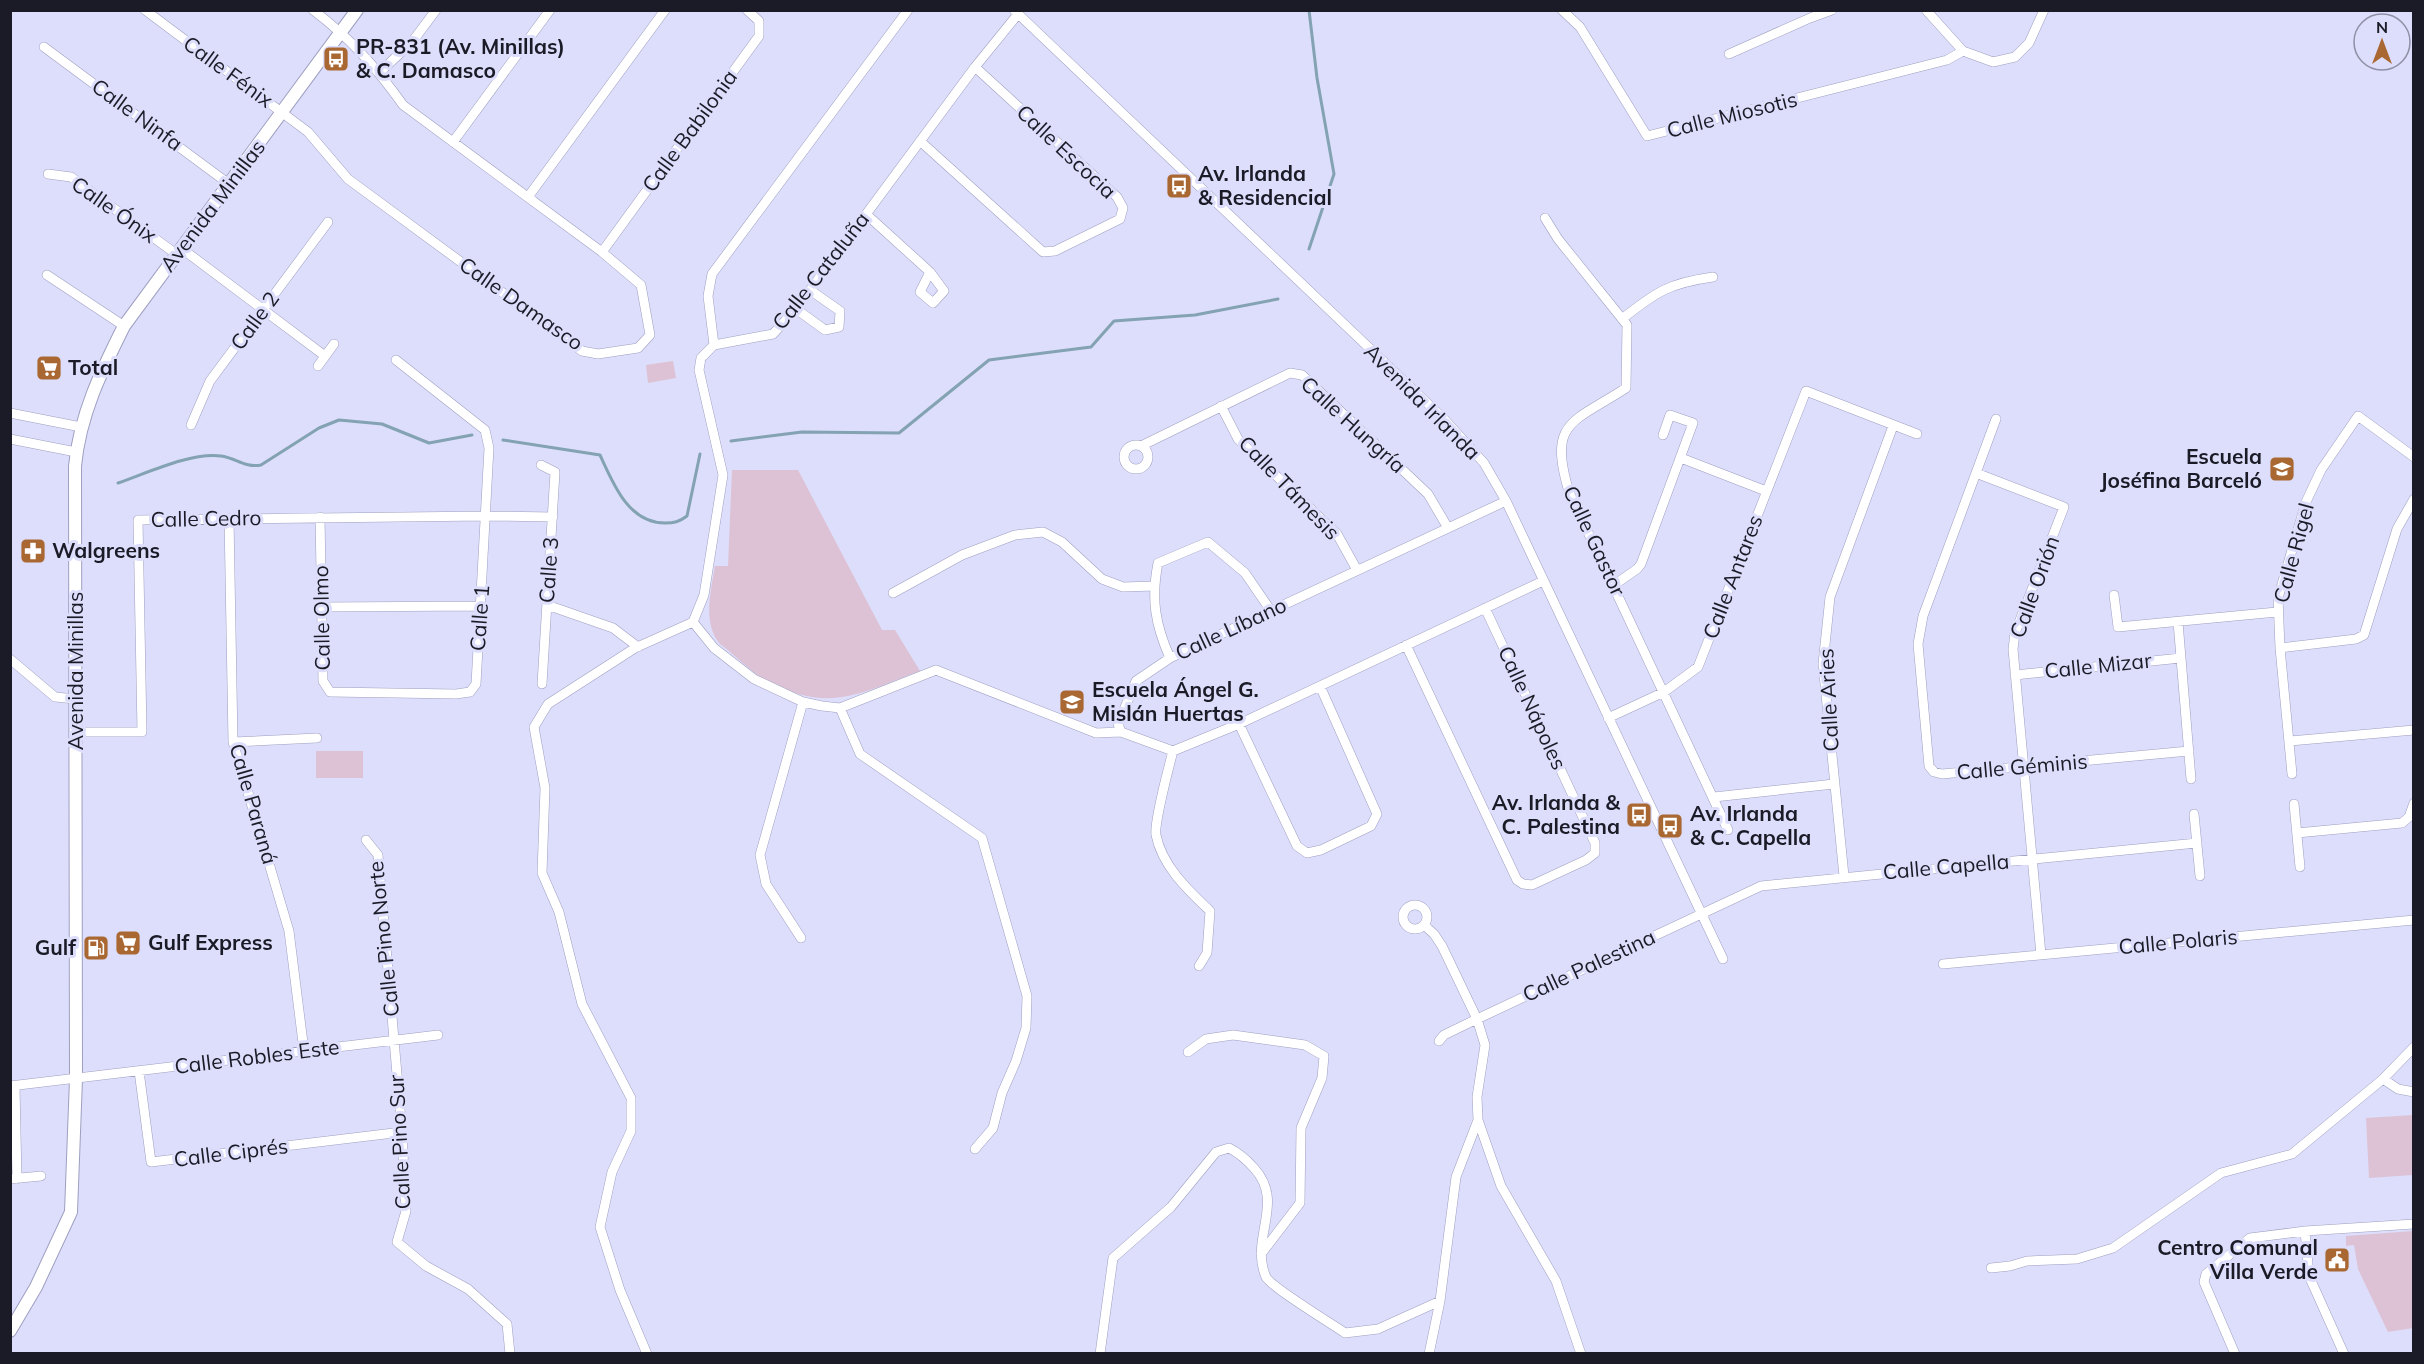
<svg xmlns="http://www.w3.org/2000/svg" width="2424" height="1364" font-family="Mulish,sans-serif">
	<rect width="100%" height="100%" fill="#dddefb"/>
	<path fill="#ddc2d5" d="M673 361 676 378 648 383 646 365Z
		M732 470H798L882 630H895L920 671C860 693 830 714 767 681 753 674 734 654 720 644 702 623 711 591 715 566H728Z
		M316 751H363V778H316Z
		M2413 1115V1175L2369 1178 2366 1118Z
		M2413 1231V1328L2388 1332 2358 1269 2354 1245 2346 1246V1236Z"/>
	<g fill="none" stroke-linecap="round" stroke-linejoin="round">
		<path stroke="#83a2b2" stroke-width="3" d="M1309 249 1334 174 1317 78 1309 10
			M503 440 600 455C613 483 628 523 665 523 674 523 679 522 687 516L700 454
			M731 441 802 432 899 433 989 360 1091 347 1114 321 1195 315 1278 299
			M118 483C147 473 191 452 221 456 236 458 245 468 261 465L319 428 339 420 382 424 429 443 472 435"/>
		<defs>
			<path id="street" d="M145 10 308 132 348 179 582 351 598 354 638 348 650 335 641 285 602 252 403 105C376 67 350 38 313 10
				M1014 10 1445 420 1484 463 1506 501 1723 959
				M1562 10 1580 27 1647 136 1947 60 1963 51
				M1926 10 1963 51 1993 62 2015 57 2029 43 2044 10
				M44 47 229 184
				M1729 54 1810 18 1832 10
				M380 72 412 42 436 10
				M920 141 1043 252 1055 251 1120 219 1123 208 1117 197 975 67
				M453 142 550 10
				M48 174 71 177 176 254
				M528 197 665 10
				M866 214 930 272 944 291 933 303 920 292 930 272
				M1545 218 1558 239 1627 325 1626 388C1572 423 1548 421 1569 492L1728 830
				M181 248 325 356
				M602 252 759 36V21L747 10
				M47 275 124 326
				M796 309 825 330 839 327 840 311 810 290
				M1622 319C1656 292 1669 283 1713 277
				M714 345 773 334 796 309 975 67 1018 14
				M714 345 708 296 712 274 908 10
				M318 366 334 344
				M1221 406 1238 439 1337 534 1357 570
				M10 413 81 427
				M1996 419 1923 616 1918 644 1929 766 1934 772 1942 774 2189 751
				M191 425 210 381 328 222
				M10 439 76 452
				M1124 457a12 12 0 1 1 24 0a12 12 0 1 1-24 0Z
				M1141 446 1290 373 1302 375 1428 494 1448 528
				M1681 458 1766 491
				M541 465 555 472 542 684
				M1976 473 2064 507 2015 633 2013 649 2041 955
				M1506 501 1170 658 1136 681 1118 724 1121 732 1173 751 1239 724 1543 581
				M320 517 323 681 330 692 456 694 470 692 476 684 489 448 485 430 396 360
				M229 518 233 742 289 931 304 1051
				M1614 585 1637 569 1641 564 1693 423 1670 415 1663 435
				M893 593 962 555 1015 535 1043 532 1062 542 1102 579 1123 587 1154 586
				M2114 595 2118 627 2277 612
				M547 605 613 628 638 647
				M322 607 481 606
				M693 622 714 648 754 679 803 702 822 706 840 708 936 670 1096 733 1121 732
				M693 622 704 595 723 475 699 370 701 358 714 345
				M2178 622 2191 779
				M1406 645 1517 880 1523 884 1532 885 1586 860 1595 853V843L1485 608
				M2280 648 2356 639 2364 635 2397 529 2414 499
				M1170 658C1155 624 1151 599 1158 563L1208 542 1245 573 1271 611
				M10 659 55 697 76 699
				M2015 675 2181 658
				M840 708 860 754 982 838 1027 996 1026 1028 1016 1061 1002 1093 993 1128 975 1149
				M1608 718 1664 692 1698 667 1806 391 1917 434
				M1239 724 1297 846 1307 853 1321 850 1371 826 1377 814 1320 686
				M76 732H142L138 520 486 516 553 517
				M2290 741 2414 730
				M233 742 317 738
				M1173 751C1169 766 1154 824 1156 835 1162 866 1188 890 1210 911L1207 953 1199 966
				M2292 774 2280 648 2278 598 2306 502 2321 470 2358 416 2414 457
				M1714 797 1834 784
				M2294 804 2300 867
				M2194 814 2200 876
				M2297 833 2402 823 2409 817 2414 803
				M366 840 378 855 402 1132 406 1211 397 1242 426 1266 468 1289 507 1324 510 1354
				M1844 876 1823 664 1830 597 1893 426
				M1403 917a12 12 0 1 1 24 0a12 12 0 1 1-24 0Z
				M1424 925 1434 934 1442 946 1477 1019 1485 1045 1477 1097 1478 1120 1501 1186 1556 1281 1581 1354
				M801 938 766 884 760 855 803 702
				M1943 964 2414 920
				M1439 1041 1444 1035 1477 1019 1761 886 2197 843
				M1188 1052 1206 1039 1233 1035 1305 1045 1324 1056 1322 1078 1301 1128 1300 1203 1261 1254
				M139 1071 151 1162 402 1132
				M2383 1079 2398 1089 2414 1092
				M10 1086 438 1035
				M15 1086 17 1179
				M10 1179 41 1176
				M2305 1231 2309 1276 2344 1354
				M1991 1268 2010 1266 2027 1261 2077 1259 2113 1248 2221 1173 2292 1154 2383 1079 2414 1047
				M647 1354 620 1290 600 1227 612 1172 631 1131V1098L582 1004 559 912 542 873 545 788 534 727 548 704 635 648 693 622
				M1100 1354 1113 1258 1171 1207 1216 1152 1229 1148C1239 1153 1246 1159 1254 1168 1286 1203 1249 1238 1266 1277 1271 1287 1332 1324 1345 1333L1378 1329 1440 1301
				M1429 1354 1440 1301 1456 1177 1478 1120
				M2235 1354 2204 1282 2206 1274 2250 1238 2305 1231 2414 1224"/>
			<path id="secondary" d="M10 1331 36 1287 71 1212 76 1079 75 466C80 414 101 372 124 326L357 10"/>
		</defs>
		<use href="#street" stroke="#9e9fc1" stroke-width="10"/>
		<use href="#secondary" stroke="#9e9fc1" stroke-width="14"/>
		<use href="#street" stroke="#fff" stroke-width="9"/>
		<use href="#secondary" stroke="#fff" stroke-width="12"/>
	</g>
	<defs>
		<symbol id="bus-square" viewBox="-11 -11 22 22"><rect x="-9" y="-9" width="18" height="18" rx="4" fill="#a96732" stroke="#dddefb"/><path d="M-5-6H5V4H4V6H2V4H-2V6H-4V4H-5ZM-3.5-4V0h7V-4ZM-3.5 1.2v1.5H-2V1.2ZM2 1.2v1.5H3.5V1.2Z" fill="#fff"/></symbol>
		<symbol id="supermarket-square" viewBox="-11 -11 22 22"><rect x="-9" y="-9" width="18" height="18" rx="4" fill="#a96732" stroke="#dddefb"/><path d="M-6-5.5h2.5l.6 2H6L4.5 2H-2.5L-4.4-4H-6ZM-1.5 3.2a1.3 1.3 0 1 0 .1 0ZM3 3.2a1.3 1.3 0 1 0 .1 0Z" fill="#fff"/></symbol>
		<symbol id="school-square" viewBox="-11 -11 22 22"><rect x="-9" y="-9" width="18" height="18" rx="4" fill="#a96732" stroke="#dddefb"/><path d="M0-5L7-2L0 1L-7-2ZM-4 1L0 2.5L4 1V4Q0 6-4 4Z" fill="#fff"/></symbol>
		<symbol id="pharmacy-square" viewBox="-11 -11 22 22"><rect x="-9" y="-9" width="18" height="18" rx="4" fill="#a96732" stroke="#dddefb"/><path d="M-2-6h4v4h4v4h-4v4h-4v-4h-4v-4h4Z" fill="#fff"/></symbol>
		<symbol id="fuel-square" viewBox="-11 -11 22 22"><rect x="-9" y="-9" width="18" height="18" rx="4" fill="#a96732" stroke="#dddefb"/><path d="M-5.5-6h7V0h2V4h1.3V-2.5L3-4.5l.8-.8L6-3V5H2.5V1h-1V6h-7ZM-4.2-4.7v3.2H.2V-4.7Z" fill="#fff"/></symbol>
		<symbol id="civic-square" viewBox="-11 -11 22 22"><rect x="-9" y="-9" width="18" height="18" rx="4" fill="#a96732" stroke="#dddefb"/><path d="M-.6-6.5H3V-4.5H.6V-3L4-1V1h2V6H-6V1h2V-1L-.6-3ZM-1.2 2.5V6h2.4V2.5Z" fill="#fff"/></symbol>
	</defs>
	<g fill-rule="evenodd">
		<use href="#bus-square" x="321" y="44" width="30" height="30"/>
		<use href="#bus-square" x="1164" y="171" width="30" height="30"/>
		<use href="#supermarket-square" x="34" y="353" width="30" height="30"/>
		<use href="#school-square" x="2267" y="454" width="30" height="30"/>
		<use href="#pharmacy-square" x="18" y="536" width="30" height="30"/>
		<use href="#school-square" x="1057" y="687" width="30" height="30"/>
		<use href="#bus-square" x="1624" y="800" width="30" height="30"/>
		<use href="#bus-square" x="1655" y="811" width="30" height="30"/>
		<use href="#supermarket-square" x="113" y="928" width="30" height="30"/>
		<use href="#fuel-square" x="81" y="933" width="30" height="30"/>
		<use href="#civic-square" x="2322" y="1245" width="30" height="30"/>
	</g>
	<g text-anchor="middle" stroke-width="6" stroke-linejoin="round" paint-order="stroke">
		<g font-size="21" font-weight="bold" fill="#1b1b27" stroke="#dddefb" text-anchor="start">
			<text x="356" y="54">PR-831 (Av. Minillas)<tspan x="356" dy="24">&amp; C. Damasco</tspan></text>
			<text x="1198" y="181">Av. Irlanda<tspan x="1198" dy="24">&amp; Residencial</tspan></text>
			<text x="68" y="375">Total</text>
			<text x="2262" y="464" text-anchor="end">Escuela<tspan x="2262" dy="24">Joséfina Barceló</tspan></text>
			<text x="52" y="558">Walgreens</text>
			<text x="1092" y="697">Escuela Ángel G.<tspan x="1092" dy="24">Mislán Huertas</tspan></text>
			<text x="1620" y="810" text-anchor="end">Av. Irlanda &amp;<tspan x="1620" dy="24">C. Palestina</tspan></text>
			<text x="1690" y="821">Av. Irlanda<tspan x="1690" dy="24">&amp; C. Capella</tspan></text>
			<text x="148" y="950">Gulf Express</text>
			<text x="76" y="955" text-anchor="end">Gulf</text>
			<text x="2318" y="1255" text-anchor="end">Centro Comunal<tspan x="2318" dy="24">Villa Verde</tspan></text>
		</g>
		<g font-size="21" fill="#1b1b27" stroke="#dddefb">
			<text transform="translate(228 72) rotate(36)" y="7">Calle Fénix</text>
			<text transform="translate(137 115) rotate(36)" y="7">Calle Ninfa</text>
			<text transform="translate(1732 115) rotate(-14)" y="7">Calle Miosotis</text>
			<text transform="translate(690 131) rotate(-54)" y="7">Calle Babilonia</text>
			<text transform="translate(1066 152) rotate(43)" y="7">Calle Escocia</text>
			<text transform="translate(213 206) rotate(-53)" y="7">Avenida Minillas</text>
			<text transform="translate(114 210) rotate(35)" y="7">Calle Ónix</text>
			<text transform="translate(821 271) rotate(-52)" y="7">Calle Cataluña</text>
			<text transform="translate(521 304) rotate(35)" y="7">Calle Damasco</text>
			<text transform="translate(255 321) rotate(-54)" y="7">Calle 2</text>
			<text transform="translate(1422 402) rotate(45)" y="7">Avenida Irlanda</text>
			<text transform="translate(1353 425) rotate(42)" y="7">Calle Hungría</text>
			<text transform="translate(1289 488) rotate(46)" y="7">Calle Támesis</text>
			<text transform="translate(206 519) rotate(-1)" y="7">Calle Cedro</text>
			<text transform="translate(1594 541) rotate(65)" y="7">Calle Gastor</text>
			<text transform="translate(2294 553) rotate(-75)" y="7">Calle Rigel</text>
			<text transform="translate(549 570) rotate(-86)" y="7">Calle 3</text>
			<text transform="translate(1733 577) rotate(-69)" y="7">Calle Antares</text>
			<text transform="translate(2035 587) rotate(-70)" y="7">Calle Orión</text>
			<text transform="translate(322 618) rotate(-91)" y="7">Calle Olmo</text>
			<text transform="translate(480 618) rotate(-86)" y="7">Calle 1</text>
			<text transform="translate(1231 629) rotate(-25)" y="7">Calle Líbano</text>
			<text transform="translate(2098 666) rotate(-6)" y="7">Calle Mizar</text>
			<text transform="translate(76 671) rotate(-90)" y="7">Avenida Minillas</text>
			<text transform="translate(1829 700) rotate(-93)" y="7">Calle Aries</text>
			<text transform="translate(1532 708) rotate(65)" y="7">Calle Nápoles</text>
			<text transform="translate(2022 767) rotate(-5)" y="7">Calle Géminis</text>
			<text transform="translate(253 804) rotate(74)" y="7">Calle Paraná</text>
			<text transform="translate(1946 867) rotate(-5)" y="7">Calle Capella</text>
			<text transform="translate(384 939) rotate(-96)" y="7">Calle Pino Norte</text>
			<text transform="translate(2178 942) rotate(-5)" y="7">Calle Polaris</text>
			<text transform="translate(1589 966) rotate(-25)" y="7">Calle Palestina</text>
			<text transform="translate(257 1057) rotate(-7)" y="7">Calle Robles Este</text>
			<text transform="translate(400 1142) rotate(-93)" y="7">Calle Pino Sur</text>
			<text transform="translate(231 1153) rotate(-7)" y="7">Calle Ciprés</text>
		</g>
	</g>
	<rect width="2424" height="1364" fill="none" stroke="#1b1b27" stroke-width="24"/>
	<g transform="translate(2382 42)"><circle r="28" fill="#dddefb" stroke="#8f90a6" stroke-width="1.5"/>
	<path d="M0-4.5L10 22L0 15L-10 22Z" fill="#a96732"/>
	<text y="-9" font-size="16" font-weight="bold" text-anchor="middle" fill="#1b1b27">N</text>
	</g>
</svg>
